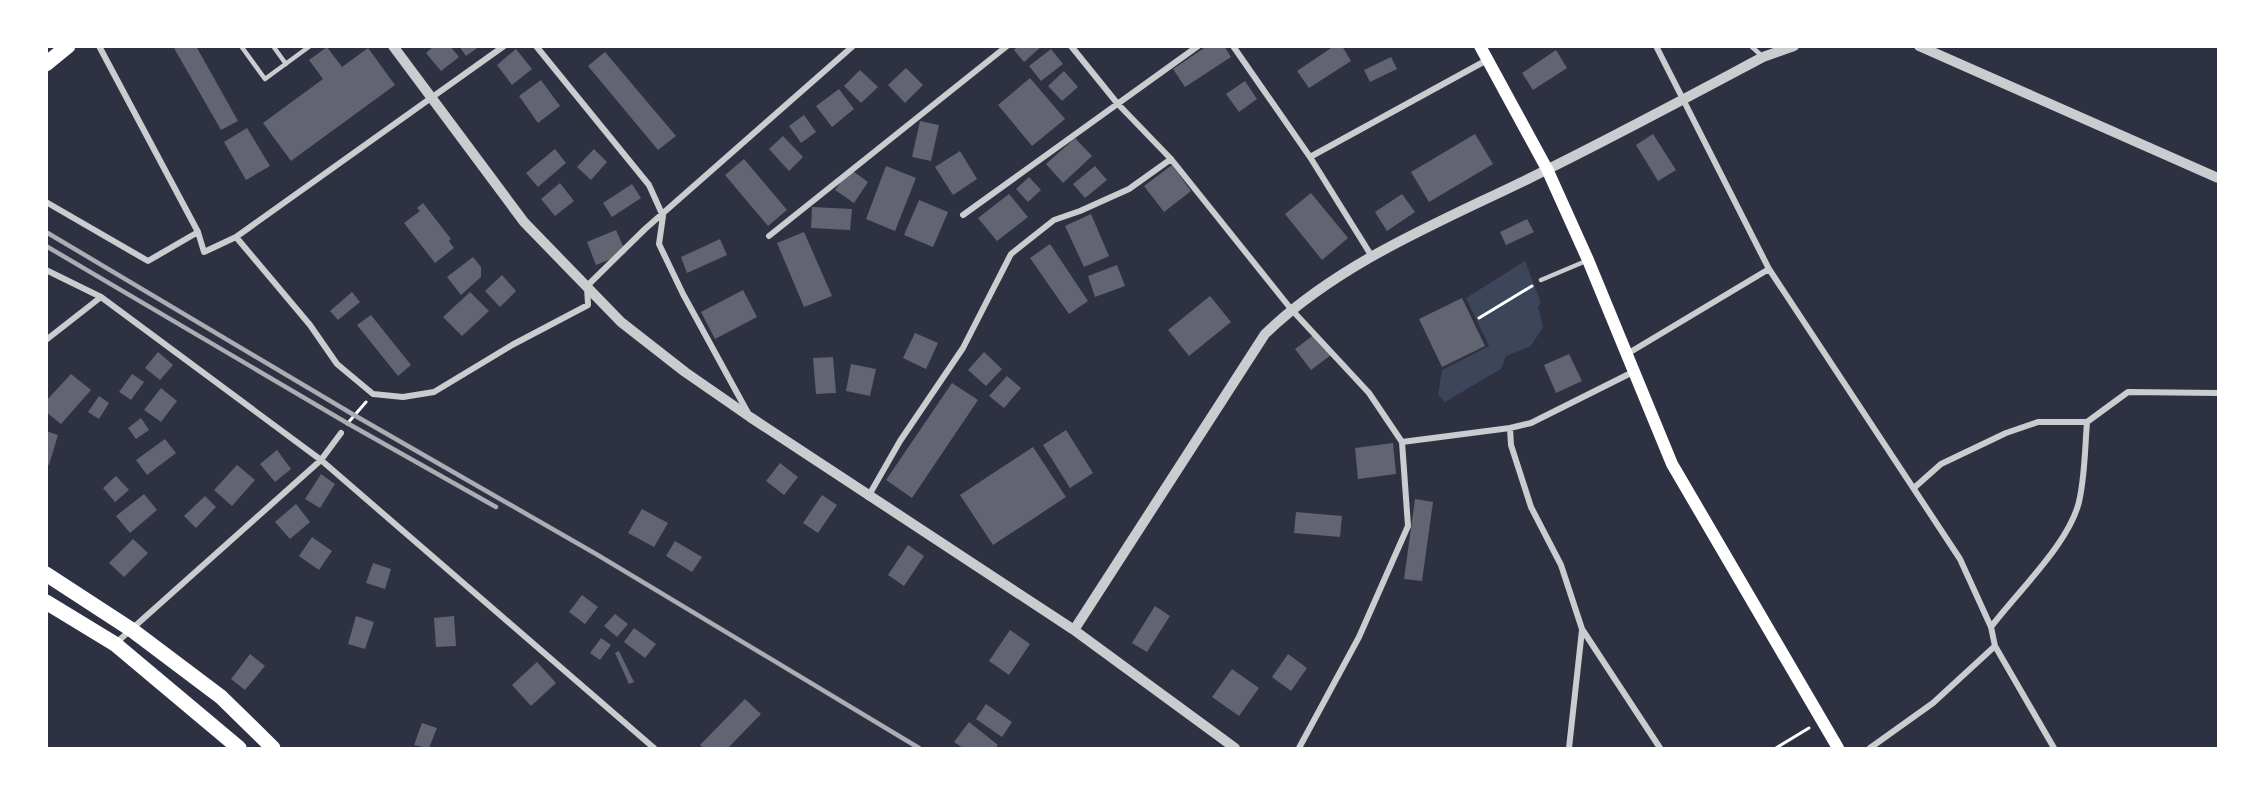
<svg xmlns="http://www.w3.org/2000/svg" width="2265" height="795" font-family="'Sofia Sans Condensed',sans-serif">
	<rect width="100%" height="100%" fill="#2d3142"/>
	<path fill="#3c4559" d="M1525 261 1541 303 1538 307 1543 327 1531 346 1506 356 1501 369 1445 402 1438 395 1442 370 1489 346 1466 298Z"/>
	<path fill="#626471" d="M177 46H196L238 121 221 130 174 48Z
		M434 46H450L459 57 441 71 426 53Z
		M459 46H480L466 56Z
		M1018 46H1042L1024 62 1014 50Z
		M1207 46H1224L1231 57 1185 87 1173 69Z
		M1334 46H1342L1351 61 1309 88 1297 71Z
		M327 47 342 67 368 48 395 85 291 161 263 123 323 79 309 60Z
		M516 49 532 69 512 85 497 65Z
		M1051 49 1063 64 1041 81 1029 66Z
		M1556 50 1567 68 1533 90 1522 73Z
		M605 52 676 136 658 150 588 66Z
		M1391 57 1397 69 1370 82 1364 70Z
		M906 68 923 85 905 103 888 85Z
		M860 70 878 87 861 103 844 86Z
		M1064 71 1078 87 1062 101 1048 86Z
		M1030 78 1065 119 1032 146 998 105Z
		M541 80 560 106 538 123 519 96Z
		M1245 81 1257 99 1239 112 1226 94Z
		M839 89 854 109 832 127 816 106Z
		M804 115 816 132 801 143 789 126Z
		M920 121 939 125 931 161 912 157Z
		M247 128 270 166 246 180 224 142Z
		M1475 134 1493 164 1429 202 1411 172Z
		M1653 134 1676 170 1658 181 1636 145Z
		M783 136 803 157 789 171 769 149Z
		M1075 138 1092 156 1063 183 1046 164Z
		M555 149 566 163 538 187 526 173Z
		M594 149 607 162 591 180 577 167Z
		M960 151 977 179 953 195 935 167Z
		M744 159 787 210 768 226 725 175Z
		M1172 165 1191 191 1164 212 1144 186Z
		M886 166 916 178 895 231 866 219Z
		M1095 166 1107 180 1085 198 1073 184Z
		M850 169 868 182 854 203 835 190Z
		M1029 177 1041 190 1028 202 1016 189Z
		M560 183 574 201 555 216 541 199Z
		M632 184 641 198 612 217 603 203Z
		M1311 193 1348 238 1322 260 1285 214Z
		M1009 194 1028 217 997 241 978 218Z
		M1402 194 1415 212 1387 231 1375 212Z
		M919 200 948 212 933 247 904 235Z
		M423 203 451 239 449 241 454 248 435 263 404 223 420 211 417 208Z
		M812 207 852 209 850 230 811 228Z
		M1091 214 1109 256 1084 267 1065 226Z
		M1527 219 1534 232 1506 245 1500 232Z
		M616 230 626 253 596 265 587 242Z
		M804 232 832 296 804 307 777 243Z
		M720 239 727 255 687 273 681 257Z
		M1050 244 1088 301 1069 314 1030 258Z
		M473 257 481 267V277L461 295 447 277Z
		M1117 265 1125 286 1095 297 1088 276Z
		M502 275 516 291 500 307 485 291Z
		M743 290 757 317 715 339 701 312Z
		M352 292 360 302 338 320 330 311Z
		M470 292 489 311 462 336 443 317Z
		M1210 296 1231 322 1189 356 1168 330Z
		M1462 298 1485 346 1442 367 1419 319Z
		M371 315 411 365 398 376 357 325Z
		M915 333 938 343 926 369 903 358Z
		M1315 334 1331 355 1311 370 1295 349Z
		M158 352 173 365 160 380 145 368Z
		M984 352 1002 369 986 386 968 370Z
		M1569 354 1582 381 1556 393 1544 365Z
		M833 357 836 393 816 394 813 358Z
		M851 364 876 369 870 396 846 391Z
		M71 374 91 390 61 424 46 412V401Z
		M132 374 144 382 131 400 119 392Z
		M1007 376 1021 388 1004 408 989 396Z
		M952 383 978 400 912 498 886 480Z
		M161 388 177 401 161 422 144 410Z
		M99 396 109 403 99 419 88 412Z
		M141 418 149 430 136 439 128 428Z
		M1066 430 1093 473 1070 488 1043 445Z
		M46 431 58 435 49 465 46 464Z
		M165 439 176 453 147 475 136 460Z
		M1393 443 1396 474 1358 479 1355 448Z
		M1033 447 1066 497 993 545 960 495Z
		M277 450 291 469 275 482 260 464Z
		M780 463 798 477 784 495 766 481Z
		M237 465 255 480 232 506 214 490Z
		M321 474 335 484 320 508 305 499Z
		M116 476 129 490 115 502 103 488Z
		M144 494 157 510 130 533 116 516Z
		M822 495 837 505 818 533 803 523Z
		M205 496 216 507 196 528 184 516Z
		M1415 499 1433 502 1422 581 1404 579Z
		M296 504 310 522 290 539 275 522Z
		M642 509 668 523 654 547 628 533Z
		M1296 512 1342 516 1340 537 1294 533Z
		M312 537 332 551 319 570 299 556Z
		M133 539 148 553 124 577 109 563Z
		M675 541 702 557 692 572 666 556Z
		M908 545 924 556 904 586 888 575Z
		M373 563 391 569 385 589 366 583Z
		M582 595 598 607 585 624 569 612Z
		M1155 606 1170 616 1147 652 1132 643Z
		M615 614 628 624 617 637 604 626Z
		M356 616 374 622 365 649 348 644Z
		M454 616 456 646 436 647 434 618Z
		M634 628 656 644 645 658 624 642Z
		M1010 630 1030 644 1009 675 989 661Z
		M601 638 611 645 600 660 590 653Z
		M619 651 634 682 629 684 615 653Z
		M250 654 265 666 245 690 231 679Z
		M1288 654 1307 668 1291 691 1272 677Z
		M537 662 556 683 531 706 512 685Z
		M1232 669 1259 688 1239 716 1212 697Z
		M745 699 761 714 728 748H703L700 745Z
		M986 704 1012 722 1002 737 976 719Z
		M969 722 998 745 995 748H963L954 742Z
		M422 723 437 728 429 748 414 745Z"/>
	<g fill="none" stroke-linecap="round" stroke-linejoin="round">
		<path stroke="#fff" stroke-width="3" d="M1479 318 1532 286
			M347 424 366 402
			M1776 748 1809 728"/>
		<path stroke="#caccd0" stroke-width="4.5" d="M241 46 265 79 310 46
			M273 46 286 64
			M1751 46 1763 57
			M1541 280 1586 261"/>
		<path stroke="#caccd0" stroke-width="6" d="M99 46 198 232
			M536 46 649 185 663 216 659 244 683 294 748 413
			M1071 46 1117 103 1171 159 1291 309 1369 393 1402 442 1408 526 1359 637 1299 748
			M1233 46 1310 157 1371 255
			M1656 46 1769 269 1960 559 1991 627 1995 646 2054 748
			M1310 157 1487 60
			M46 202 148 261 198 232 204 252 236 237 504 46
			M963 215 1198 46
			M769 236 1007 46
			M236 237 310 325 337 364 373 394 403 397 434 392 512 345 588 305 587 286 645 229 853 46
			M46 270 101 297 321 460 654 748
			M46 340 101 297
			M1627 354 1769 269
			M1510 428 1511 445 1531 507 1561 565 1582 629 1660 748
			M1402 442 1510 428 1531 423 1633 372
			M1915 487 1941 464 2006 433 2038 422H2087L2128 392 2218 393
			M868 497 900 441 963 348 1011 254 1054 220 1080 211 1129 189 1171 159
			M1991 627C2018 591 2073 540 2080 497 2085 472 2085 447 2087 422
			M116 643 321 460 341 433
			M1569 748 1582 630
			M1870 748 1933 703 1995 646"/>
		<path stroke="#caccd0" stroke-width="10" d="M393 46 524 222 621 322 685 372 750 417 1074 630 1235 748
			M1919 46 2218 178
			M1074 630 1265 334C1340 262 1438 223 1530 178 1608 140 1686 98 1763 57L1794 46"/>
		<path stroke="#fff" stroke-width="12" d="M1480 46 1547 169 1588 260 1672 464 1838 748"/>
		<path stroke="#fff" stroke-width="15" d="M46 64 68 46"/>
		<path stroke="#fff" stroke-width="15" d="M46 574 132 630 221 697 273 748
			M46 602 115 644 239 748"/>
		<path stroke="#abadb3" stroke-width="4.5" d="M46 232 354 415 596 554 919 748
			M46 246 347 423 496 507"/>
	</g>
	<rect width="2265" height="795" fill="none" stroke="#ffffff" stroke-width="96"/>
</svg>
